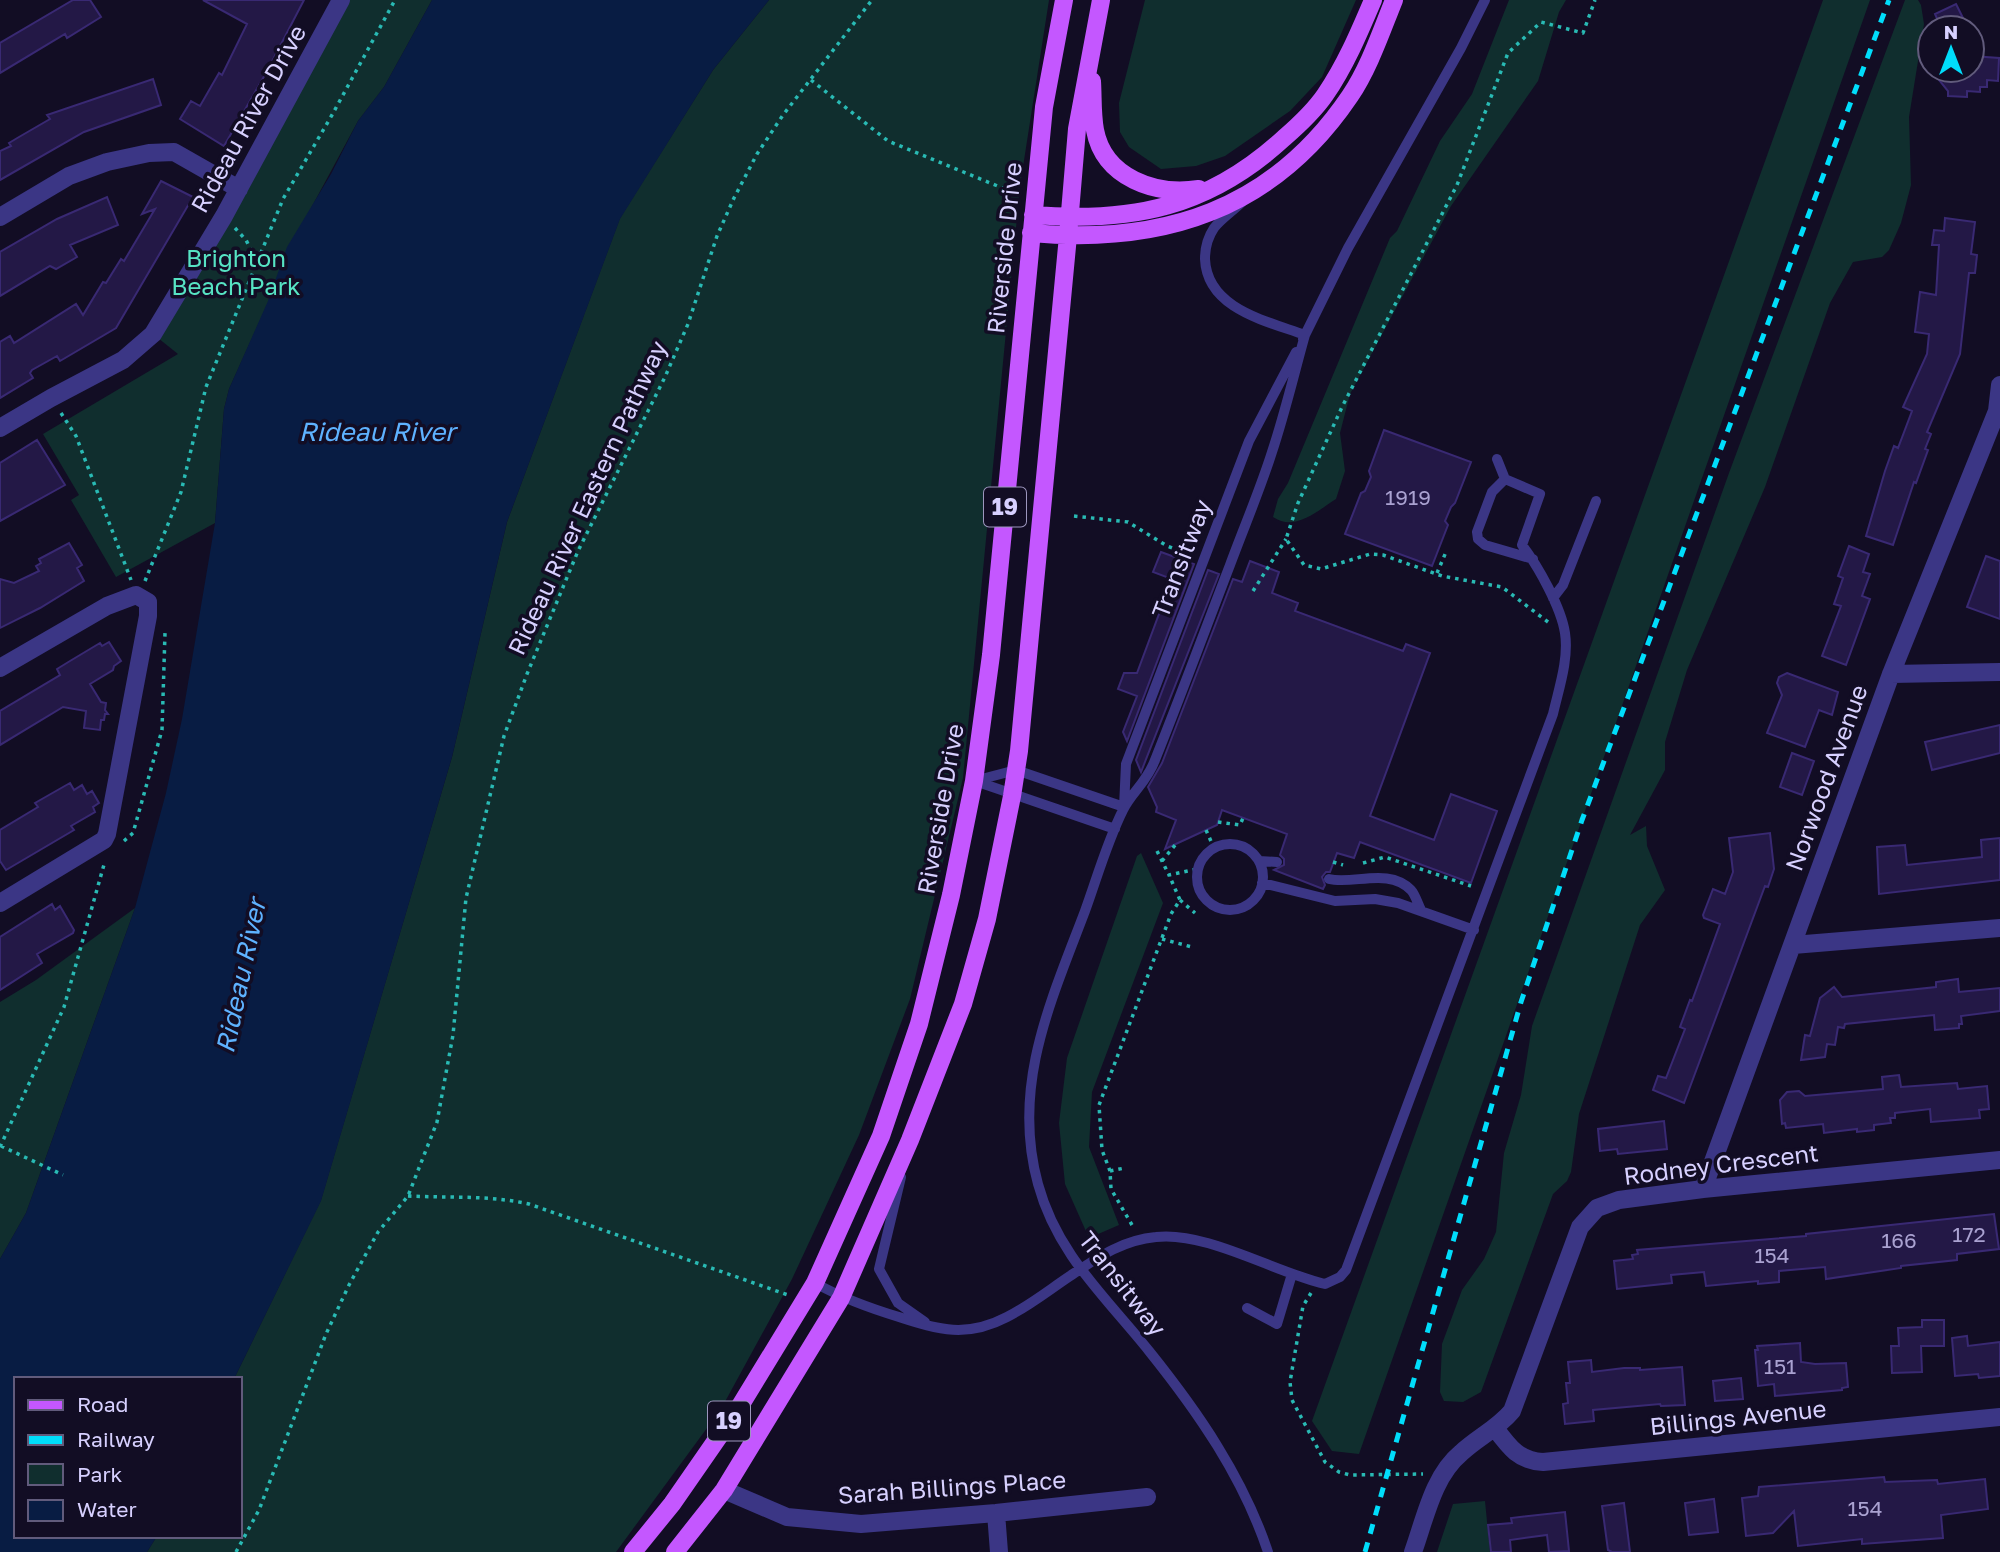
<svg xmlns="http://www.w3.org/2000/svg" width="2000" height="1552" font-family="'Golos Text',sans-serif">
	<rect width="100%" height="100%" fill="#120d24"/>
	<path fill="#102e2e" d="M341 0H432L384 87 358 121 310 210 229 389 224 409 215 523 116 577 71 500 79 495 43 434 178 354 153 334Z
		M769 0H1049L1020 186 963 778 910 999 859 1135 792 1279 721 1409 616 1552H147L157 1536H240V1379H234L321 1200 452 757 507 522 620 218 713 70Z
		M1145 0H1356L1322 77 1290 111 1225 156 1196 166 1161 169 1129 147 1120 132 1119 103Z
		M1509 0H1566L1559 12 1538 81 1451 206 1350 394 1340 433 1345 471 1336 499C1317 511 1295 532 1273 517L1278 499 1288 483 1390 238 1397 231 1440 141 1472 94Z
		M1823 0H1870L1359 1454 1332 1451 1312 1421Z
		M1905 0H1918L1921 5 1924 24 1909 117 1911 185 1901 223 1889 250 1882 257 1853 262 1830 303 1765 487 1687 670 1665 742V770L1630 835 1646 826 1647 846 1665 890 1640 925 1579 1114 1571 1172 1567 1181 1553 1194 1481 1392 1463 1402 1444 1401 1440 1392 1442 1344 1462 1290 1484 1259 1496 1232 1504 1153 1521 1095 1532 1026 1729 473Z
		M1141 853 1163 903 1092 1092 1089 1147 1119 1225 1089 1238 1065 1184 1059 1123 1067 1058 1137 856Z
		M135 908 26 1213 0 1259V1002L36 980Z
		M1485 1501 1490 1552H1437L1453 1504Z"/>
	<path fill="#081c43" d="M432 0H769L713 70 620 219 507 522 452 757 321 1201 234 1379H16V1536H157L147 1552H0V1259L26 1213 135 908 166 793 182 719 215 523 224 409 229 389 268 301 287 247 331 174 358 121 384 87Z"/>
	<path fill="#231846" stroke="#392973" stroke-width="2" d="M73 0H90L101 17 67 38 65 34 0 73V43Z
		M203 0H304L266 73 224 146 180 119 191 101 200 106 219 73 222 75 247 24Z
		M1956 4 1968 28H1941L1935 14Z
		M1972 56 1999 58 1998 81 1987 80V87H1980V92L1967 91V97L1948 96V91L1931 70H1972Z
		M153 79 161 105 84 132 0 180V151L11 146 9 143 19 137 50 119 47 115Z
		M161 181 193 197 116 328 60 361 57 356 32 370 30 373 33 378 0 398V342L10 336 14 343 76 304 83 315 103 282 106 283 121 259 124 261 127 256 155 209 142 214Z
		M107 197 118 225 70 245 77 257 56 269 50 266 0 296V252L57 219Z
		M1945 218 1975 222 1971 254 1977 255 1975 273H1969L1960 354 1927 432 1931 434 1925 449 1928 450 1916 483 1914 482 1893 545 1866 536 1885 471 1894 446 1898 448 1912 411 1903 407 1927 354 1929 334 1915 332 1920 292 1936 295 1939 245H1932L1934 230 1944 231Z
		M1384 430 1471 462 1455 503 1451 507 1445 521 1448 525 1432 566 1345 534 1361 493 1365 491 1371 477 1369 471Z
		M37 440 65 485 0 521V463Z
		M69 543 82 565 77 568 84 581 40 608 0 628V579L14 583 39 571 36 566 41 563 39 559Z
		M1849 546 1869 554 1863 572 1870 574 1862 596 1870 599 1846 665 1822 656 1841 606 1834 604 1843 578 1838 576Z
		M1161 552 1194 564 1127 741 1123 732 1137 696 1118 689 1124 673H1137L1172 579 1153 572Z
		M1986 556 2000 561V619L1967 607Z
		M1250 561 1279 572 1272 593 1298 603 1295 611 1403 651 1406 644 1430 653 1370 816 1434 840 1451 794 1497 811 1471 883 1360 842 1354 858 1337 853 1330 872H1326L1322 877 1325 885 1323 889 1274 870 1284 865V859L1280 855 1287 834 1222 810 1217 825 1165 849 1176 820 1156 812 1157 807 1148 787 1162 763 1233 579 1242 582Z
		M1208 570 1219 574 1141 772 1136 760Z
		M109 642 121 661 114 666 113 670 90 684 101 702 106 703 105 710 108 714H105L104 720H101L100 730 84 728 86 711 63 707 0 745V711L60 675 57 669 70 661 100 643 102 646Z
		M1787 673 1838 692 1832 715 1819 710 1805 747 1767 733 1782 695 1777 683 1779 677Z
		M2000 725V753L1932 770 1925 742Z
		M1792 753 1814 761 1802 795 1780 787Z
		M70 783 74 790 82 785 87 794 92 791 99 803 93 807 95 812 71 826 74 830 6 870 0 861V830L38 807 35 803Z
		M1770 833 1774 869 1768 887 1765 886 1684 1103 1653 1090 1658 1076 1666 1078 1685 1029 1680 1027 1690 1000 1692 1001 1720 924 1704 918 1703 915 1713 889 1725 894 1733 872 1729 838Z
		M2000 838V880L1879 894 1877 847 1905 845 1907 865 1982 857 1981 840Z
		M52 904 55 910 60 906 74 930 73 933 37 954 42 963 0 990V937Z
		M1958 979 1959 992 2000 988V1011L1961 1016 1962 1024H1959V1028L1935 1030 1934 1015 1845 1024 1844 1028 1838 1027 1835 1045 1827 1044 1825 1057 1801 1060 1805 1035 1810 1036 1820 998 1834 987 1842 997 1936 987V982Z
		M1899 1075 1901 1087 1957 1083 1958 1089 1987 1086 1989 1109 1979 1110 1980 1118 1931 1122 1930 1109 1895 1113V1118H1890L1891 1123 1874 1125V1130L1857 1132V1129L1824 1133 1823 1124 1786 1128 1785 1123 1782 1124 1780 1100 1787 1092 1799 1091 1805 1096 1883 1089 1882 1077Z
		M1664 1121 1667 1149 1618 1154 1617 1149 1600 1151 1598 1129Z
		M1994 1214 1999 1249 1957 1254V1260L1901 1266V1268L1826 1279 1825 1267 1779 1271V1282L1758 1284V1281L1706 1286 1704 1272 1671 1275 1672 1283 1617 1289 1614 1261 1633 1259 1632 1255 1638 1254 1637 1250 1806 1236V1234Z
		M1922 1320H1944V1346H1921L1922 1372 1892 1373 1891 1346H1899L1898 1328 1922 1327Z
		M1967 1336 1968 1346 2000 1342V1376L1979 1378 1978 1374 1955 1376 1952 1338Z
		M1800 1343 1801 1362 1815 1364 1846 1363 1848 1387 1842 1388V1390L1775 1396 1774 1384 1758 1386 1755 1350H1758L1757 1346Z
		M1591 1360 1592 1372 1624 1368H1640V1370L1682 1367 1685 1405 1661 1406 1660 1404 1593 1410 1594 1421 1565 1424 1563 1404 1568 1403 1566 1383H1570L1568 1362Z
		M1741 1378 1743 1399 1715 1401 1713 1381Z
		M1884 1477 1885 1482 1937 1480 1938 1484 1985 1479 1988 1509 1941 1515 1943 1538 1862 1544V1539L1798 1546 1794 1511 1773 1533 1746 1536 1742 1498 1758 1496 1759 1487Z
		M1714 1499 1718 1532 1689 1535 1685 1503Z
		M1624 1503 1630 1552H1612L1608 1550 1602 1506Z
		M1565 1512 1569 1551 1549 1552 1547 1535 1510 1540 1511 1552H1491L1488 1525 1512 1523 1511 1518Z"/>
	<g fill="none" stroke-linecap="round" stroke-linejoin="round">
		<path stroke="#29bab4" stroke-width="3.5" stroke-dasharray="3.5 5" stroke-linecap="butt" d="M811 80 888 141 1017 194
			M235 228 246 240 257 262
			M61 413 76 436 131 580
			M1074 516 1128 522 1167 546 1192 556
			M1437 573 1446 552
			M145 581 181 492 206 387 283 199 332 115 395 0
			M1253 591 1286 539
			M1548 622 1502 587 1442 576 1383 555 1370 554 1321 569 1304 565 1286 539 1298 503 1342 407 1457 185 1508 53 1541 22 1583 33 1595 0
			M1218 822 1240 825 1243 818
			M1206 830 1214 848
			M124 841 133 833 162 730 165 633
			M1157 851 1169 875
			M1162 861 1176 844
			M1333 862 1343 865
			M1363 863 1385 857 1471 886
			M1180 900 1195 913
			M1162 939 1192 947
			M1 1146 63 1175
			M0 1147 64 1007 105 861
			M1110 1171 1125 1168
			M408 1196C448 1198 489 1195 529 1204L788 1295
			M1132 1225 1111 1189 1110 1171 1102 1150 1099 1105 1171 914 1180 900 1169 875 1197 869
			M1311 1293 1303 1306 1290 1382 1292 1400 1325 1462 1339 1472 1350 1475 1423 1474
			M236 1552 259 1510 326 1334 349 1285 378 1232 408 1196 437 1122 453 1035 466 898 504 736 527 674 578 551 665 377 688 324 717 236 734 198 757 154 783 115 872 0"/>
		<path stroke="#3b3685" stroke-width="10" d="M1242 202C1233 211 1221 219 1214 228 1208 237 1205 248 1205 259 1207 309 1267 321 1305 335
			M1303 339 1348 248 1461 48 1485 0
			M1505 479 1492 492 1477 532 1478 539 1485 545 1533 559
			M1553 598 1563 585 1596 501
			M974 781 1016 770 1124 807
			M975 781 1115 829
			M1124 807 1126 764 1249 441 1296 352
			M1197 877a33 33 0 1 1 66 0a33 33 0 1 1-66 0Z
			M1259 861 1277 862
			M1329 879C1353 885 1389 867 1411 890 1415 894 1418 904 1421 910
			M1262 883 1335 901 1375 899 1398 903 1474 930
			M901 1177 879 1269 898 1303 925 1322
			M815 1283C842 1298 869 1308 899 1317 939 1330 967 1338 1007 1317 1029 1306 1049 1290 1070 1276 1097 1258 1122 1240 1156 1237 1206 1231 1274 1272 1325 1284L1340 1277 1346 1270 1553 714C1559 688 1569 659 1565 633 1561 607 1538 566 1522 545L1540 494 1505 479 1497 459
			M1247 1308 1277 1324 1292 1274
			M1268 1552C1243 1477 1198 1412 1149 1351 1105 1296 1057 1254 1038 1184 1011 1086 1051 1001 1085 911 1097 878 1107 842 1123 810 1132 792 1147 782 1155 760 1181 695 1205 630 1230 565 1244 527 1260 490 1272 452 1285 413 1294 374 1305 335"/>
		<path stroke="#3b3685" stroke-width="18" d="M0 217 69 176 107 162 149 153 174 152 239 189
			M0 428 51 398 123 360 153 334 224 216 341 0
			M0 668 107 606 136 595 148 602V616L107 834 104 840 0 903
			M1891 674 2000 672
			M1793 945 2000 928
			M1703 1189 1891 674 1997 411 2000 385
			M1495 1428C1509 1447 1519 1461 1543 1462L2000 1417
			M724 1490 787 1517 861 1524 996 1513 1147 1497
			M996 1513 999 1552
			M1413 1552C1425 1519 1433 1476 1461 1453 1478 1437 1497 1429 1512 1411L1580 1227 1597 1208 1619 1200 1703 1189 2000 1160"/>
		<path stroke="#c457ff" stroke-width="18" d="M1092 81C1093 96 1092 114 1095 130 1104 178 1156 196 1199 189
			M1033 215C1133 223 1209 207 1284 138 1299 125 1314 111 1325 95 1345 66 1359 33 1373 0
			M1031 233C1163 245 1273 210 1350 96 1369 68 1381 32 1394 0
			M633 1552 672 1504 740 1406 815 1283 881 1136 919 1024 951 895 974 781 991 655 1044 107 1064 0
			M675 1552 724 1490 841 1298 910 1140 963 1004 987 919 1012 796 1019 751 1068 236 1077 129 1101 0"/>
		<path stroke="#00ddfb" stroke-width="5" stroke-dasharray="10 9" stroke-linecap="butt" d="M1365 1552 1521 1002 1582 820 1889 0"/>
	</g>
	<g text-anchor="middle" stroke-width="7" stroke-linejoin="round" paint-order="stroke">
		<g font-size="21" fill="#aaa2d1">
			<text x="1408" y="505">1919</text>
			<text x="1969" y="1242">172</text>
			<text x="1899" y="1248">166</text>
			<text x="1772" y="1263">154</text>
			<text x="1780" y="1374">151</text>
			<text x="1865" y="1516">154</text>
		</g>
		<g fill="#120d24" stroke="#9c96bd" stroke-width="2">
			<rect x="984" y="487.5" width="42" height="39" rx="5"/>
			<rect x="708" y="1401.5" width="42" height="39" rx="5"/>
		</g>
		<g font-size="23" font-weight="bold" fill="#d7d0ff">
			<text x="1005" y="515">19</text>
			<text x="729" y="1429">19</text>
		</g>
		<g font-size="24" fill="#d7d0ff" stroke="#120d24">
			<text transform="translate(249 119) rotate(-61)" y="8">Rideau River Drive</text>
			<text transform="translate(1005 248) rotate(-84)" y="8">Riverside Drive</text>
			<text transform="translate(588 498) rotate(-65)" y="8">Rideau River Eastern Pathway</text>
			<text transform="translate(1182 559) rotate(-69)" y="8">Transitway</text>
			<text transform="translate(1827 778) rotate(-70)" y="8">Norwood Avenue</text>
			<text transform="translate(941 809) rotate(-80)" y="8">Riverside Drive</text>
			<text transform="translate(1721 1165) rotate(-7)" y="8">Rodney Crescent</text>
			<text transform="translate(1122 1284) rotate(52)" y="8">Transitway</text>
			<text transform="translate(1738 1418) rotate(-6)" y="8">Billings Avenue</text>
			<text transform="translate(952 1488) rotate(-4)" y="8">Sarah Billings Place</text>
		</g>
		<g font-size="24" fill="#57e4c4" stroke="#120d24">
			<text x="236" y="267">Brighton<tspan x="236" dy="28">Beach Park</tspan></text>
		</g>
		<g font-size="26" font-style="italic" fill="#5eb2ff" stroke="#120d24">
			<text x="377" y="441">Rideau River</text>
			<text transform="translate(241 976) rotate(-78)" y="9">Rideau River</text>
		</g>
	</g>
	<rect x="14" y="1377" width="228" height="161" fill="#120d24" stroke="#615b7c" stroke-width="2"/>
	<rect x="28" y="1400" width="35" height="10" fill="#c457ff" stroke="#615b7c" stroke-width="2"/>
	<text x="77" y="1412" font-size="21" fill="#d7d0ff">Road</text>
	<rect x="28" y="1435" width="35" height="10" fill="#00ddfb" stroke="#615b7c" stroke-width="2"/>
	<text x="77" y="1447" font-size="21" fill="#d7d0ff">Railway</text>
	<rect x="28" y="1464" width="35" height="21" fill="#102e2e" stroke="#615b7c" stroke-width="2"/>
	<text x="77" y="1482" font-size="21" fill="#d7d0ff">Park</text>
	<rect x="28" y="1500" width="35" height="21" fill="#081c43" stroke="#615b7c" stroke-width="2"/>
	<text x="77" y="1517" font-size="21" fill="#d7d0ff">Water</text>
	<g transform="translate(1951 49)"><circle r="33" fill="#120d24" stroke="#615b7c" stroke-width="2"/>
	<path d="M0-5L12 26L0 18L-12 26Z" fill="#00ddfb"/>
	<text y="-10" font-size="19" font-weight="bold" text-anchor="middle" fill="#d7d0ff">N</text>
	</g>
</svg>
